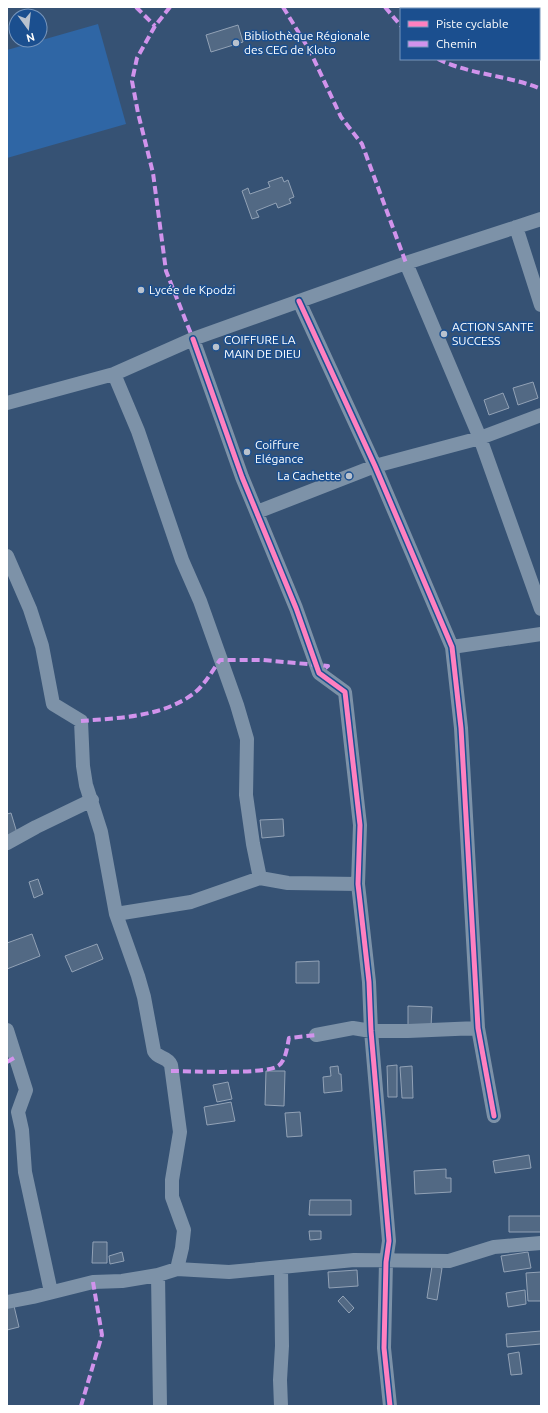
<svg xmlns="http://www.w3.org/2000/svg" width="548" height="1413" font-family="Ubuntu,sans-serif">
	<rect width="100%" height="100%" fill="#365274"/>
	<path fill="#2f66a5" d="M98 24 126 124 7 158V50Z"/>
	<path fill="#526984" stroke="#92a2b6" d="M238 25 243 42 211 52 206 35Z
		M282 177 284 182 288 180 294 197 289 199 291 203 278 208 276 203 256 211 259 217 252 219 242 191 248 188 250 194 270 187 268 182Z
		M533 382 538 398 518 405 513 388Z
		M503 393 509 408 489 415 484 400Z
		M11 813 17 833 7 836V814Z
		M283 819 284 836 262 838 260 820Z
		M38 879 43 894 34 898 29 882Z
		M32 934 40 956 7 969V943Z
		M97 944 103 959 72 972 65 956Z
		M319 961V983H296V962Z
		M408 1006 432 1007 431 1027H408Z
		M397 1065V1097H388L387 1066Z
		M338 1066 339 1074H341L342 1091 324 1093 323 1077 331 1076 330 1067Z
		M412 1066 413 1098H402L400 1067Z
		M266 1071H285L284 1106 265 1105Z
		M228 1082 232 1099 217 1102 213 1085Z
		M231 1102 235 1121 207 1125 204 1107Z
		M300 1112 302 1136 287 1137 285 1113Z
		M529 1155 531 1168 495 1173 493 1161Z
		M446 1169V1178H451V1192L415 1194 414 1171Z
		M310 1200H351V1215H309Z
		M509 1216H541V1232H509Z
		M309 1231H321V1239L310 1240Z
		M93 1242H107V1263H92Z
		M122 1252 124 1261 110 1264 109 1256Z
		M528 1252 531 1268 504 1272 501 1256Z
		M432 1266 442 1268 437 1300 427 1298Z
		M357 1270 358 1286 329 1288 328 1272Z
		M541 1272V1301H528L526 1273Z
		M525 1290 526 1304 508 1307 506 1293Z
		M343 1296 354 1308 349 1313 338 1301Z
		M14 1306 19 1327 7 1330V1308Z
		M541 1331V1344L507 1347 506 1334Z
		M519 1352 522 1374 511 1375 508 1354Z"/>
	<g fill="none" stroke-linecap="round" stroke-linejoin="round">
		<path stroke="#7d92a8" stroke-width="14" d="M516 227 541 305
			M406 263 480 438 541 609
			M299 301 375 466 452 647 461 728 478 1028 494 1116
			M193 339 242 477 296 608 319 673 345 692 360 825 358 884 369 982 371 1031 389 1241 386 1262 384 1348 390 1406
			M114 374 138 431 182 560 200 601 237 705 247 739 246 795 253 844 260 878
			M7 403 114 374 193 339 406 263 541 219
			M257 512 375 466 480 438 541 415
			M7 556 30 609 42 646 53 704 81 721 83 766 86 785 101 832 116 914 138 976 144 997 154 1051C158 1059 167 1056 171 1065L180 1132 172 1180V1197L184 1230 182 1248 177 1269
			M452 647 541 634
			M7 843 36 827 92 800
			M116 914 191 902 260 878 288 883 358 884
			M7 1030 26 1090 18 1112 22 1130 25 1172 51 1292
			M316 1035 353 1028 371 1031H408L478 1028
			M158 1275 160 1406
			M7 1302 33 1297 93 1282 122 1281 158 1275 177 1269 229 1272 354 1260 449 1261 494 1247 541 1243
			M281 1406 280 1380 282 1346 281 1268"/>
		<path stroke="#d193ec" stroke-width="4" stroke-dasharray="8 4" stroke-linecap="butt" d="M136 7 155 26
			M170 7 155 26 137 58 132 81 138 113 153 173 166 271 193 339
			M283 7 310 51 341 117 362 144 406 263
			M385 7 401 26
			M438 59C470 75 508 75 541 89
			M81 721C118 718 162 717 193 694 204 686 212 671 220 660H263L328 666 319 673
			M7 1062 16 1057
			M171 1071C190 1071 265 1075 278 1066 286 1061 287 1047 289 1038L316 1035
			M81 1406 102 1335 93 1282"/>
		<defs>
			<path id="cycleway" d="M299 301 375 466 452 647 461 728 478 1028 494 1116
				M193 339 242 477 296 608 319 673 345 692 360 825 358 884 369 982 371 1031 389 1241 386 1262 384 1348 390 1406"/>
		</defs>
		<use href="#cycleway" stroke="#1b4f8f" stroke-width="8"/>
		<use href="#cycleway" stroke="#ff80c0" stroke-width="5"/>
	</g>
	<g fill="#b9c2ce" stroke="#1b4f8f" stroke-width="1.5">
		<circle cx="236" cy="43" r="4"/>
		<circle cx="141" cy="290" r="4"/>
		<circle cx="444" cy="334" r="4"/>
		<circle cx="216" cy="347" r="4"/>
		<circle cx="247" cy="452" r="4"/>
		<circle cx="349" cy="476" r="4"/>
	</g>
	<g text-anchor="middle" stroke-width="3" stroke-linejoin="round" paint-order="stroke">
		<g font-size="12" fill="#fff" stroke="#1b4f8f" text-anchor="start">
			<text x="244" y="40">Bibliothèque Régionale<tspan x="244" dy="14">des CEG de Kloto</tspan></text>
			<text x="149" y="294">Lycée de Kpodzi</text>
			<text x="452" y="331">ACTION SANTE<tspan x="452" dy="14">SUCCESS</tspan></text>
			<text x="224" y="344">COIFFURE LA<tspan x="224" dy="14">MAIN DE DIEU</tspan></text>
			<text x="255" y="449">Coiffure<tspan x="255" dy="14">Elégance</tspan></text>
			<text x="341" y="480" text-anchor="end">La Cachette</text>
		</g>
	</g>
	<rect width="548" height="1413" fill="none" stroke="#ffffff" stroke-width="16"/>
	<rect x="400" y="8" width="140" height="52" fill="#1b4f8f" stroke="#7695bc"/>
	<rect x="408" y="21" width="20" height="6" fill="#ff80c0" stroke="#7695bc"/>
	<text x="436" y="28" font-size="12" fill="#ffffff">Piste cyclable</text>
	<rect x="408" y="41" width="20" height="6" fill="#d193ec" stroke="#7695bc"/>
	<text x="436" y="48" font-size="12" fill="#ffffff">Chemin</text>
	<g transform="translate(28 28) rotate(165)"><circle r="19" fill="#1b4f8f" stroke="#7695bc"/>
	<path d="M0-3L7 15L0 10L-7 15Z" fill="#b9c2ce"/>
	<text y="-6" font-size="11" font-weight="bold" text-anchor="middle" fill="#ffffff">N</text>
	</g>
</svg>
